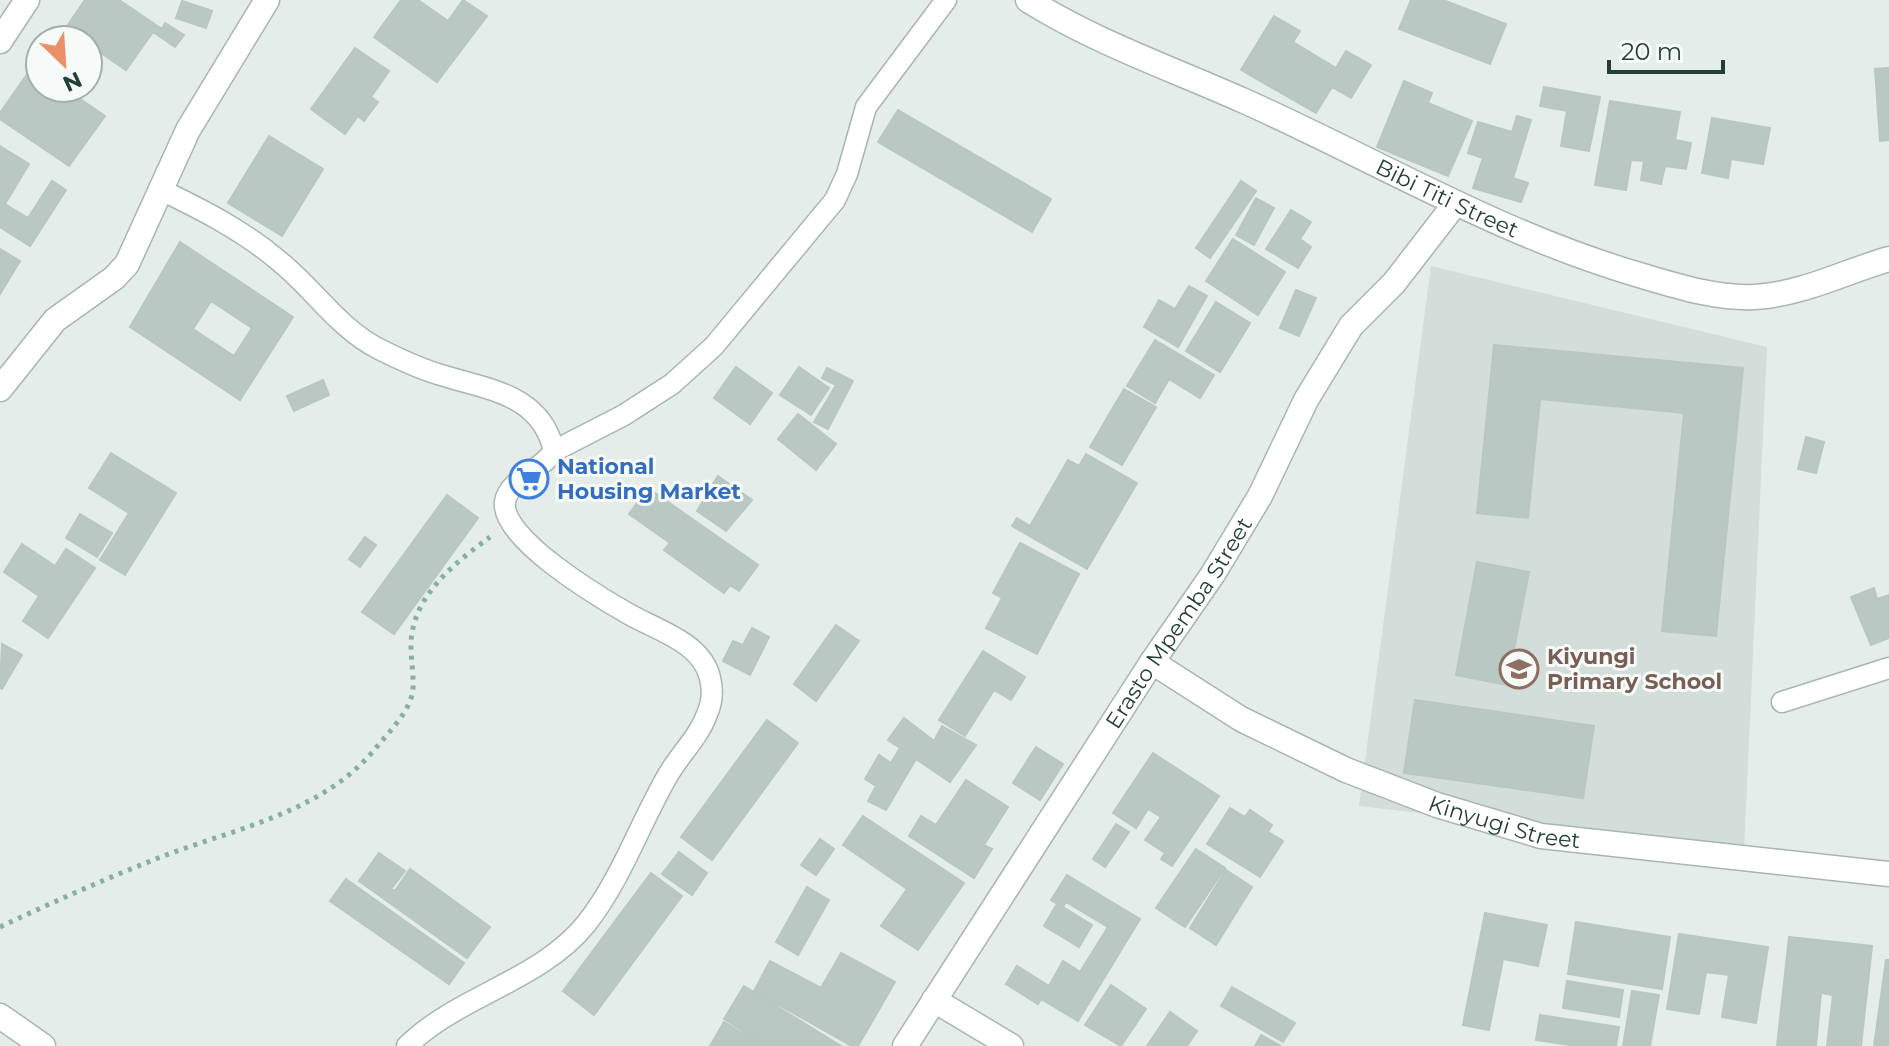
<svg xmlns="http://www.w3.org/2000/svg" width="1889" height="1046" font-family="Montserrat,sans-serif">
	<rect width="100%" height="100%" fill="#e5edea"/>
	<path fill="#d3ddd9" d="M1431 266 1767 347 1744 851 1359 806Z"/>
	<path fill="#bac8c3" stroke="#b8c7c1" stroke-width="2" fill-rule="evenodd" d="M85 0H119L162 29 165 23 184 35 175 47 153 32 126 70 88 44V40L65 29Z
		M401 0H418L448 21 463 0 487 16 437 82 374 37Z
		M1411 0H1443L1506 24 1490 64 1399 29Z
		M182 1 212 11 206 28 176 18Z
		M1274 16 1300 31 1293 42 1336 68 1346 51 1371 65 1351 98 1332 87 1316 113 1241 70Z
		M355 48 389 71 371 97 378 102 364 121 358 116 345 134 311 109Z
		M33 66 40 71V88H64L105 116 69 166 0 119V113Z
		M1889 68V140L1880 141 1875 69Z
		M1404 81 1432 93 1428 103 1472 121 1448 176 1377 147Z
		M1544 87 1600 97 1589 151 1561 146 1567 111 1540 106Z
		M1610 101 1680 112 1675 140 1691 143 1686 169 1665 166 1661 184 1641 180 1644 161 1631 160 1626 190 1595 185Z
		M898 110 1051 199 1032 232 878 142Z
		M1517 116 1531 120 1513 178 1528 183 1521 202 1473 188 1483 158 1468 153 1478 122 1512 132Z
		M1712 118 1770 128 1763 164 1731 159 1728 178 1702 173Z
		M269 136 323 169 282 236 228 203Z
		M0 146 29 164 5 204 28 218 52 181 66 190 30 246 0 227Z
		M1241 181 1256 191 1210 258 1196 248Z
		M1256 198 1274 208 1254 245 1236 235Z
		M1291 210 1311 222 1300 239 1311 247 1298 268 1266 249Z
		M1233 239 1285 272 1258 315 1206 281Z
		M180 242 293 317 240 400 130 327ZM211 301 252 328 234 356 193 329Z
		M0 249 20 261 0 294Z
		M1189 286 1207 296 1178 347 1144 327 1159 300 1175 309Z
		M1296 290 1316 298 1299 336 1280 328Z
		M1216 302 1250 323 1220 372 1186 351Z
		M1155 340 1214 375 1200 398 1169 379 1155 403 1127 386Z
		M1494 345 1743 368 1716 636 1662 631 1684 413 1540 399 1528 518 1477 513Z
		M736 367 772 393 750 424 714 398Z
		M799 367 829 388 811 415 780 395Z
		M827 368 853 381 828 429 814 422 836 385 822 378Z
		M323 380 329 395 294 411 287 396Z
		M1124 389 1156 407 1122 465 1090 447Z
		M798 414 836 444 816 470 778 439Z
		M1806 437 1824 442 1816 473 1798 469Z
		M111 453 176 493 125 575 100 560 129 513 89 488Z
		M1086 454 1137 483 1087 569 1012 526 1017 518 1030 526 1068 460 1079 466Z
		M718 476 752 500 726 531 697 511Z
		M648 488 758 565 739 591 730 585 724 593 664 550 670 543 629 514Z
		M447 495 478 518 394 634 362 612Z
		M80 514 112 533 97 557 66 538Z
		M365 537 376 545 360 567 349 559Z
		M1020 543 1079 574 1037 654 986 628 1002 598 993 593Z
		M22 544 55 566 66 549 95 568 48 638 23 621 39 596 4 572Z
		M1477 562 1529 572 1507 685 1456 675Z
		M1874 588 1877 599 1889 595V638L1871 645 1851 597Z
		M836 625 859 641 816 701 794 684Z
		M752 628 769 637 750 675 723 661 733 641 743 645Z
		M2 644 22 655 2 689 0 687Z
		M983 651 1025 677 1011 700 994 690 965 736 939 720Z
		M1415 700 1594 726 1583 798 1404 773Z
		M904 718 934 741 942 726 976 745 950 782 916 759 886 810 868 801 876 786 865 779 879 755 891 763 900 748 888 740Z
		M767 720 798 743 712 860 681 837Z
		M1036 747 1063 764 1040 800 1013 783Z
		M1153 753 1219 796 1172 866 1161 859 1165 853 1145 840 1161 817 1148 809 1136 828 1113 813Z
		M966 780 1008 807 984 845 992 849 974 878 909 836 921 816 936 825Z
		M1230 808 1245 817 1250 810 1272 825 1268 832 1283 841 1260 877 1207 844Z
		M863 816 964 883 918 950 881 926 907 889 843 845Z
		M1116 824 1129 832 1105 867 1093 859Z
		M820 839 834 849 816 875 801 865Z
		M1196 849 1225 868 1185 927 1156 908Z
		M679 852 707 873 692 895 662 874Z
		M379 853 405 871 391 889 395 891 410 869 490 927 467 958 359 881Z
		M1226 870 1252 887 1216 945 1190 928Z
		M651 873 682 896 594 1015 563 991Z
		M1067 875 1140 919 1078 1021 1041 999 1038 1004 1006 984 1017 966 1049 986 1063 961 1080 972 1108 927 1066 902 1063 907 1092 925 1079 947 1044 926 1057 904 1051 900Z
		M346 879 464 963 449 984 330 901Z
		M807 887 829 900 798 955 776 942Z
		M1485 913 1547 925 1538 966 1503 959 1489 1030 1463 1025Z
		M1576 922 1670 937 1662 989 1568 974Z
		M1679 934 1768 947 1756 1023 1722 1017 1729 975 1706 972 1699 1014 1667 1009Z
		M1789 937 1872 946 1861 1046H1827L1833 995 1821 993 1816 1046H1777Z
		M841 953 895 982 858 1046H852L754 991 770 961 821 988Z
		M1886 960H1889V1046H1874Z
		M1567 981 1623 990 1619 1017 1563 1008Z
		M1111 985 1146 1009 1121 1046 1085 1025Z
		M744 986 841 1046H767L724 1019Z
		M1232 987 1295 1023 1283 1042 1221 1006Z
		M1632 991 1659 995 1650 1046H1623Z
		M1170 1012 1197 1031 1187 1046H1147Z
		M1540 1015 1619 1027 1616 1046H1576L1536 1040Z
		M724 1022 764 1046H710Z
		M1261 1035 1281 1046H1255Z"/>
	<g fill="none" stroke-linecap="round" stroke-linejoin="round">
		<defs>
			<path id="lane" d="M159 189C201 209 244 231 279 261 314 289 339 329 379 349 399 359 420 369 441 375 489 390 541 394 554 451 542 470 508 480 505 502 500 538 599 597 627 613 656 630 702 642 710 678 713 690 712 703 707 714 699 737 680 754 668 775 640 823 621 880 586 924 540 981 459 995 407 1046
				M554 451 624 415 672 384 714 346 835 200 847 174 866 107 946 0
				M1782 702 1889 668"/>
			<g id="street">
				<path id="s1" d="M1028 0C1095 42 1170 68 1242 100 1374 159 1497 233 1636 274 1673 285 1715 299 1755 297 1803 294 1844 272 1889 259"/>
				<path d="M0 41 27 0"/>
				<path d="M0 389 55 320 114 278 127 264 188 130 267 0"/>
				<path id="s2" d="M1152 662 1241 719 1346 770 1437 805 1541 836 1889 874"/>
				<path d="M934 1000 1011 1046"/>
				<path d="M0 1016 43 1046"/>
				<path id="s3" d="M905 1046 1152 662 1213 574 1260 496 1306 400 1351 326 1394 283 1455 204"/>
			</g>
		</defs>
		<use href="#lane" stroke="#a8b5b1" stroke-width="23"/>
		<use href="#street" stroke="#a8b5b1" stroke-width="27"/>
		<path stroke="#87afa5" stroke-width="5" stroke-dasharray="4 6" stroke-linecap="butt" d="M0 927C53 902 107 878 161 857 236 828 322 813 375 749 388 733 412 710 413 688 414 668 408 648 413 628 422 588 459 560 490 537"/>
		<use href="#lane" stroke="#fff" stroke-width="20"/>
		<use href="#street" stroke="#fff" stroke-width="24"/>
	</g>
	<defs>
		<symbol id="supermarket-ring" viewBox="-11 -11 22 22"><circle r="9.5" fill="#f6faf8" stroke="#3f7fe0" stroke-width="1.5"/><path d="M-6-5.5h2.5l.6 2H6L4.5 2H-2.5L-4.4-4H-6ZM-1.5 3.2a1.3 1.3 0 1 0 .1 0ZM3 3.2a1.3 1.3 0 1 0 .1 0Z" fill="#3f7fe0"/></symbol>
		<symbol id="school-ring" viewBox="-11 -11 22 22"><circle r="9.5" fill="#f6faf8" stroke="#8d6e63" stroke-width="1.5"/><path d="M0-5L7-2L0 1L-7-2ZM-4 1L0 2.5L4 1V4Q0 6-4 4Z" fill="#8d6e63"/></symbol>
	</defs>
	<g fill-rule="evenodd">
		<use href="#supermarket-ring" x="507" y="457" width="44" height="44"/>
		<use href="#school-ring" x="1497" y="647" width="44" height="44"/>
	</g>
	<g text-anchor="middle" stroke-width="6" stroke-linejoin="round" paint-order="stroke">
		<g font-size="22" fill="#253e39" stroke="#f6faf8">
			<text dy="8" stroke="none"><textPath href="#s1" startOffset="464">Bibi Titi Street</textPath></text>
			<text dy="8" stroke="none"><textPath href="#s3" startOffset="504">Erasto Mpemba Street</textPath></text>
			<text dy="8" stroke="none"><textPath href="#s2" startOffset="390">Kinyugi Street</textPath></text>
		</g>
		<g font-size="22" font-weight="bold" fill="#366cbe" stroke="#f6faf8" text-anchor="start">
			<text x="557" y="474">National<tspan x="557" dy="25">Housing Market</tspan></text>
		</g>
		<g font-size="22" font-weight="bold" fill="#785e54" stroke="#f6faf8" text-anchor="start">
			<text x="1547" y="664">Kiyungi<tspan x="1547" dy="25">Primary School</tspan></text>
		</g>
	</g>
	<g transform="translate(64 64) rotate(155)"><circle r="38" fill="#f6faf8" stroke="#a2afac" stroke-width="2"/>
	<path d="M0-6L14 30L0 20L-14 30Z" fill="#e99067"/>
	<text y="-12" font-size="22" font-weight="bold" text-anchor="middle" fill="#253e39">N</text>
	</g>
	<path d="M1609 60v12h114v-12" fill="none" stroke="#253e39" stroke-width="4"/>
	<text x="1621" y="60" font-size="24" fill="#253e39" stroke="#f6faf8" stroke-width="6" paint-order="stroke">20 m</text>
</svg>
